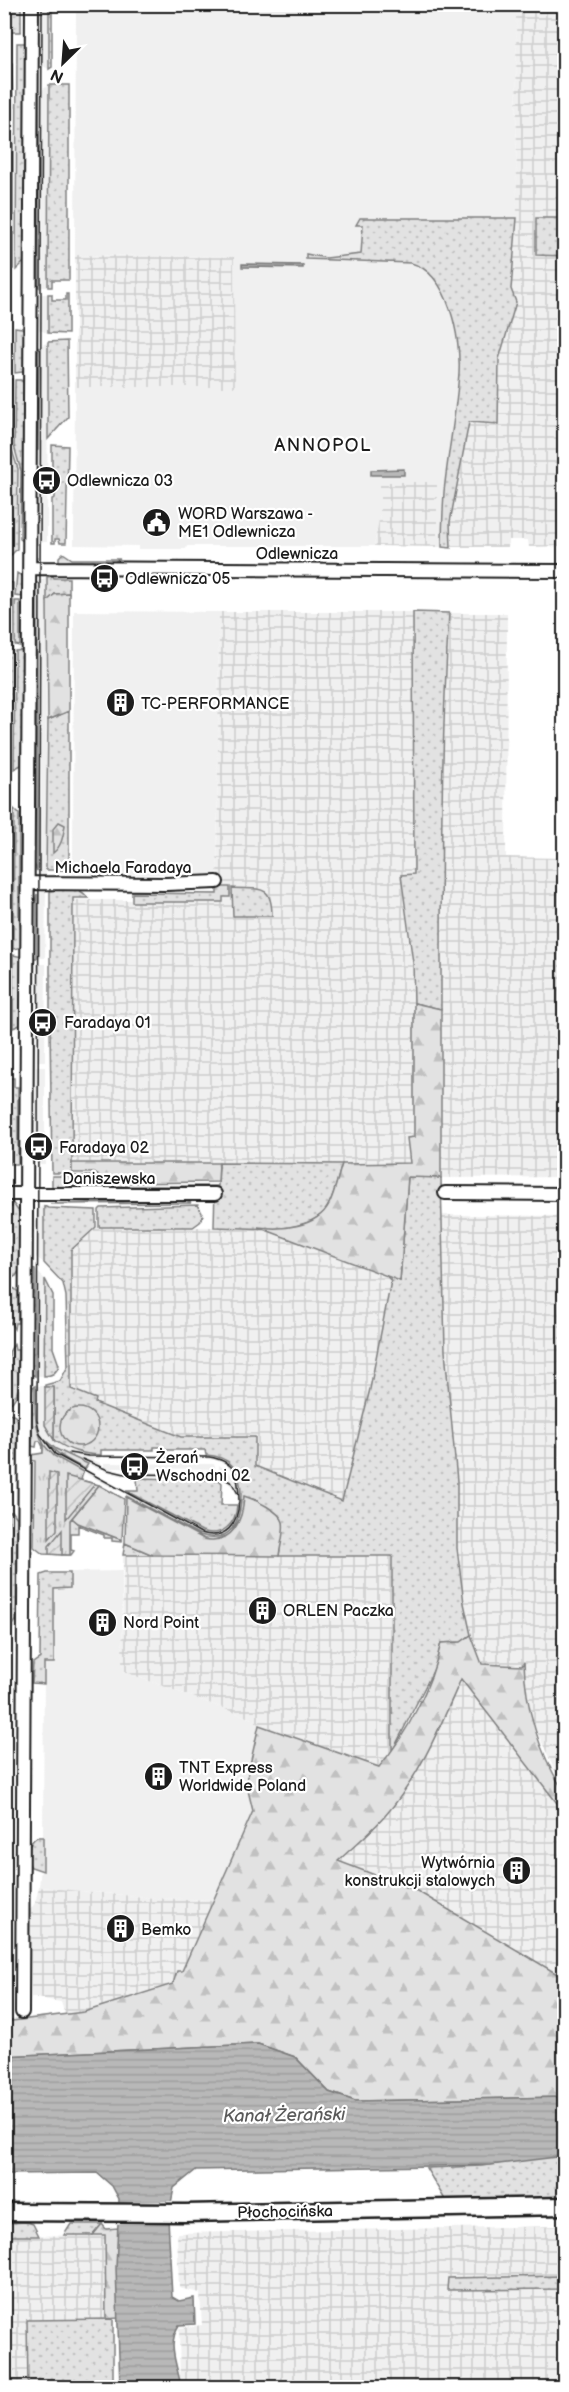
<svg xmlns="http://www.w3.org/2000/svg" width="569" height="2392" font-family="'Balsamiq Sans',sans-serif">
	<defs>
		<pattern id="industrial-grid" width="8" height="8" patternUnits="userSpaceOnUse" patternTransform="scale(1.5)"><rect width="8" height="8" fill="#f0f0f0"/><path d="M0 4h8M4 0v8" fill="none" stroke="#cdcdcd"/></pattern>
		<pattern id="grass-dots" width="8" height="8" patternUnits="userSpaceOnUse" patternTransform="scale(1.5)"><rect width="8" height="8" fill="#e2e2e2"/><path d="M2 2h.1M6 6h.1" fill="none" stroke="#c1c1c1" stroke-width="1.8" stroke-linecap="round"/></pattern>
		<pattern id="forest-firs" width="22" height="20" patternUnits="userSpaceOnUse" patternTransform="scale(1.5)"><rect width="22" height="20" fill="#e2e2e2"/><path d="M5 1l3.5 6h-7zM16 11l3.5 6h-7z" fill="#c1c1c1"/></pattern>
		<pattern id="park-tufts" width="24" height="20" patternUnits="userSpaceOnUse" patternTransform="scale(1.5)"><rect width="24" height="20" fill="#e2e2e2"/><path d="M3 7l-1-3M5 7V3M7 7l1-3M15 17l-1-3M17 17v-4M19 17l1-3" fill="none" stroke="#c1c1c1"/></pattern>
		<pattern id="garden-furrows" width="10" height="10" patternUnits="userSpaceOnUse" patternTransform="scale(1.5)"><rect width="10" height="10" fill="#e2e2e2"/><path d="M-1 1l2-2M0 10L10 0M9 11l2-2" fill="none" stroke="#c1c1c1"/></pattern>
		<pattern id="water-rules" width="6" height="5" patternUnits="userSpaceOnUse" patternTransform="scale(1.5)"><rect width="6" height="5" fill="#b8b8b8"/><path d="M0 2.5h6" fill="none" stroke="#9e9e9e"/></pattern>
	</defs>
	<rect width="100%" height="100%" fill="#fff"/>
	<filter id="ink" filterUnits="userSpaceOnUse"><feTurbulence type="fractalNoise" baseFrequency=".0167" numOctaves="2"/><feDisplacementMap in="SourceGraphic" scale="12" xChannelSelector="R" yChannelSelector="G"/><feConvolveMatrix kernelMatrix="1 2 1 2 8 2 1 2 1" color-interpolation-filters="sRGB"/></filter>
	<g filter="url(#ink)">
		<path fill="#f0f0f0" d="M4 5H9L8 797H4Z
			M40 5H49V69L39 64Z
			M76 5H516L517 218 471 219 437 280 451 313 458 345 459 372 444 492 442 547H437V482H380V514L374 546H187L186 549H138V546L74 545 75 387H235L234 257 75 255Z
			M49 85 48 287H39V92Z
			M39 294H48V333L39 330Z
			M48 342 47 542H38L39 347Z
			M47 577 46 878 40 877 37 871V582Z
			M74 611 219 612 217 874H73Z
			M4 847H7V979H5Z
			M46 889 45 958H37V894Z
			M37 964H46L45 1061H37Z
			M36 1067H45V1164H36Z
			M44 1204V1263L36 1257V1212Z
			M35 1270 45 1279 44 1376H35Z
			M35 1386H45V1425L53 1440 71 1451 101 1455 100 1459H91L100 1463V1470L56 1449 44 1439 54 1451 85 1469 83 1472 57 1458 46 1449 35 1426Z
			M104 1455H201V1459L104 1458Z
			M206 1455 224 1459 235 1469 239 1476 240 1515 235 1526 227 1533 215 1537 203 1536 126 1496V1491L202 1531 220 1532 231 1524 237 1509V1496L234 1488 223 1479 214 1477 127 1476V1472L214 1473 232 1480 219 1470V1465L234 1475 226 1464 214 1460 206 1459Z
			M104 1463 213 1464 215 1465V1469L110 1468 123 1472V1476L104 1471Z
			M88 1471 120 1488 118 1491 86 1474Z
			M122 1571V1671L252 1719 259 1725 246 1782 253 1811 213 1900 155 1898 39 1887 43 1848 44 1662H54V1588H70V1572Z"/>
		<path fill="url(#industrial-grid)" d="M516 5H564V546L529 547 528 540H509L508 547H451L450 522 469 422 498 424 499 359 516 302 511 289 517 218Z
			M75 255 234 257 235 387H75Z
			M380 482H437V547L374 546 380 514Z
			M219 612H413L414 874 401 875 414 983V1137L407 1139 410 1164 72 1162 73 900H131L132 893H217Z
			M449 613H507L506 857 564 858V1177L441 1178V873L445 680Z
			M5 979H7L6 1162H4Z
			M442 1215 564 1216V1791L535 1727 525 1684 524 1662 522 1666 482 1664 471 1635 464 1603 457 1548V1481L445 1351Z
			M96 1227H258L385 1274 391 1281 370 1389 342 1501 255 1466V1437H181L94 1403 96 1399 71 1389V1250Z
			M5 1241 6 1427 5 1678 4 1241Z
			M123 1555 392 1556V1752L379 1767 259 1725 252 1719 122 1671Z
			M461 1678 557 1803 564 1800V1978L417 1891 338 1861 385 1817 412 1780 435 1738Z
			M39 1887 155 1898 213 1900 182 1971H177L173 1984 84 2012 65 2015 61 2002 31 1997 30 1910 35 1903Z
			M564 2226V2276L448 2278 447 2289H564V2387H180L179 2328 202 2325 200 2293 179 2288 177 2233Z
			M105 2235 106 2319 28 2321V2387H5L4 2236Z"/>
		<path fill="url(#grass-dots)" stroke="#7f7f7f" stroke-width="1.5" d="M9 5H21V32H9Z
			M52 5V67L49 69V5Z
			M17 43H25L27 45 26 260 16 270Z
			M9 62 12 63 13 112H9Z
			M49 85H69V280H52V287H48Z
			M39 92V287L36 284 37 96Z
			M9 116H13V269H9Z
			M360 218H517L511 289 516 302 499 359 498 424 469 422 450 522 451 548 442 547C442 529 443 510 444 492 448 452 456 413 459 373 461 339 449 273 411 263L306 259V254L326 258 361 254 363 225H356Z
			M536 218H564V256L536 255Z
			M48 294H52V300H66V294H68V334L48 333Z
			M15 327 22 328 26 332 25 368 22 372 15 373Z
			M67 341 68 417 48 439V342Z
			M39 347 38 450H34L36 355Z
			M9 379H12L11 447 18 469 17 549 10 556H8Z
			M15 380H21L26 386 24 542 20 539 21 471 14 446Z
			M52 445 68 446 66 543H60L59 539H55V543H52V499L55 498V489H52Z
			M63 553 72 559H120L114 562H59V557Z
			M17 573 23 577 24 597 15 596Z
			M53 576 54 578H69V593L55 594 47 601V577Z
			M8 582 13 583 11 769H8Z
			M37 582V871L34 863 35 590Z
			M15 601H20V646L15 645Z
			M413 612 449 613C441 745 441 877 441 1009L414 1003 413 963 401 875 414 874Z
			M24 650 21 765 14 769 15 651Z
			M69 711V870H46L48 720Z
			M14 809 19 814V916L23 947 13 949Z
			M11 811V819H8L7 823H11V847H5V812Z
			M217 887H230V897H223V902H132V893L217 894Z
			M52 888C65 888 80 886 88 898H73L72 1173H52L50 1027H53V1019L50 1018V892Z
			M232 888C258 890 272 882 272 916H233Z
			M37 894V958H34V906Z
			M13 955 23 957 22 1024 13 1028Z
			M10 1078H14V1087H18V1164H10Z
			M219 1163 342 1164C338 1176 333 1203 324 1212 299 1236 247 1227 214 1227L215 1188H95V1181L91 1179H73V1188H52V1176H91L111 1186H218Z
			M408 1176 441 1178 445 1351 457 1481V1548L464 1603 471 1635 461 1642 441 1643 436 1665 392 1752V1556H279L283 1523 256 1500 244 1497 243 1514 230 1535 212 1541 204 1539 126 1496 200 1535C231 1545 241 1521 241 1495 241 1471 231 1456 206 1455L205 1450H164L163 1447H154V1450H101V1455C82 1454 69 1451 54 1440V1388L45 1387V1385L60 1381 68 1366 66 1296 63 1283 44 1263V1206L48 1208 96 1210V1227L71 1250V1389L96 1399 95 1403 181 1437H255V1466L342 1501 370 1389 391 1281 385 1274 400 1281Z
			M184 1200 191 1203 50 1204Z
			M12 1202 19 1212V1271L16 1276 9 1280V1207H12Z
			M198 1205 203 1215 200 1222 193 1227H99V1210L101 1208Z
			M32 1268 35 1270V1376L32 1374Z
			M45 1279 53 1295V1348L59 1365C57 1372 52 1376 44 1376Z
			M9 1287 15 1289 18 1292V1323H15L14 1329 9 1320Z
			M14 1344 15 1350H18C18 1364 23 1398 9 1404V1352Z
			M35 1386C35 1411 33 1431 49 1452L43 1465V1447L40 1441H37L36 1447 31 1446 32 1388Z
			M9 1413 15 1416 18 1421 17 1461 8 1460Z
			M44 1439 56 1449 88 1464 85 1469C69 1461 55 1454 44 1439Z
			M137 1478 219 1480 222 1483 221 1505H237C236 1524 222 1538 202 1531L126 1491H138Z
			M8 1512H13L17 1518 16 1620 11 1630 8 1631Z
			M72 1518 78 1523 122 1540V1542L112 1541V1538H104V1535L78 1525V1533H71V1550L74 1551 71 1555H62V1530Z
			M125 1543 153 1555H123Z
			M47 1573H70V1588L54 1589V1663H44V1684L32 1683 33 1663 40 1658 41 1575Z
			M37 1837H43V1871L31 1867C26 1858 28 1842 37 1837Z
			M557 2155V2171L564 2172V2201L447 2203 426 2168 482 2166Z
			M27 2222 33 2224 39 2236H5V2223Z
			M71 2224H102L93 2235H64Z
			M564 2276V2289L447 2290 448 2278Z
			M113 2319V2387H28L27 2320Z"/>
		<path fill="url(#forest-firs)" stroke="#7f7f7f" stroke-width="1.5" d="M9 379 8 556H5L4 383Z
			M5 573H8V698H4Z
			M69 593V711L48 720 47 601 55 594Z
			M59 822 65 825C63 836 62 846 53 853V829Z
			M414 1003 441 1009V1178L408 1177 400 1281 258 1227C281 1230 317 1228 329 1204 335 1192 338 1176 342 1164L410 1163 407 1138 414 1137Z
			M72 1163H219L218 1182 111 1183 94 1173H72Z
			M73 1179H91L95 1181V1188H73Z
			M60 1427a19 19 0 1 1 38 0a19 19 0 1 1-38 0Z
			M99 1485 124 1499 122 1540 78 1523 72 1518Z
			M244 1496C254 1499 280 1511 283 1522 285 1532 280 1546 279 1556L153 1555 125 1543 126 1497 204 1539C233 1545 243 1520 244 1496Z
			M471 1635 482 1664 522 1666 524 1662C525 1706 539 1754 564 1791V1800L557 1803 461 1679C440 1727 420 1776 385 1816 371 1832 354 1846 338 1861L417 1891 564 1978V2097L355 2101 329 2092 295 2057 258 2044 5 2056 4 2022 84 2012 173 1984 177 1971H182L253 1811 246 1782 259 1725 379 1767C408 1733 431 1687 441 1643L461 1642Z
			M102 2224 106 2229 118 2228V2318L106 2319 105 2235H93Z"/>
		<path fill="url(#park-tufts)" stroke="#7f7f7f" stroke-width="1.5" d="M43 1444 54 1456 83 1472 81 1480 99 1485 70 1520V1555L43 1554 34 1547 35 1461 31 1460V1455L43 1453Z"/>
		<path fill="url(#garden-furrows)" stroke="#7f7f7f" stroke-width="1.5" d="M45 1387H54V1440L45 1425Z
			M49 1472 57 1474V1530L49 1539Z
			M66 1476 95 1484 66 1519Z
			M62 1530V1555L49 1554V1546Z"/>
		<path fill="url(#water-rules)" stroke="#7a7a7a" stroke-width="1.5" d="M242 264 303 265V268L242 267Z
			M404 469V475H371V470Z
			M258 2044 295 2057 329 2092 355 2101 564 2097V2156L491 2165 196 2170 174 2188 168 2218 172 2297 179 2301 194 2298 195 2324 179 2325C166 2345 178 2366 181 2387H120L116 2268 119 2199 112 2186 97 2173 5 2174 4 2056Z"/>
		<path fill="#fff" d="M174 2201 171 2223 115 2224 116 2202Z"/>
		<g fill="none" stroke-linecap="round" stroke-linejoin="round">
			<defs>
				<path id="minor" d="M30 568 564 571
					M28 883 166 884 217 882
					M445 1193 564 1194
					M4 1194H215
					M22 2012 32 4"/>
				<path id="major" d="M4 2212 185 2213 564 2206"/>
			</defs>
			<use href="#minor" stroke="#1c1c1c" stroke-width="16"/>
			<use href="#major" stroke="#1c1c1c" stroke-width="21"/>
			<use href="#minor" stroke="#fff" stroke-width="12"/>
			<use href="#major" stroke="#fff" stroke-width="16"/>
			<path stroke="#1c1c1c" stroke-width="1.5" d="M42 4 37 1420 40 1434 55 1454 201 1533C226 1541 238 1524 239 1501 239 1476 236 1461 209 1457L88 1456 69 1453
				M82 1459 108 1470 125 1474 218 1475 232 1483 238 1494"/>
		</g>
	</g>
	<defs>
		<symbol id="bus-disc" viewBox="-11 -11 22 22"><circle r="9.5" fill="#1c1c1c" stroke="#fff"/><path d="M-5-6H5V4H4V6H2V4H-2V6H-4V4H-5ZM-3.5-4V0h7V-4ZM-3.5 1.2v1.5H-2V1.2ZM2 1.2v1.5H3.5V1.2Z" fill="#fff"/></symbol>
		<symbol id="civic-disc" viewBox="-11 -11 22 22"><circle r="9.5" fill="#1c1c1c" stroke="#fff"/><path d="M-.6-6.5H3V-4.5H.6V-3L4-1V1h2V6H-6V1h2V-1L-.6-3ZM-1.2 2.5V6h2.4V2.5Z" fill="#fff"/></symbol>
		<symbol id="building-disc" viewBox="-11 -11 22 22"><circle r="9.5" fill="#1c1c1c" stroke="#fff"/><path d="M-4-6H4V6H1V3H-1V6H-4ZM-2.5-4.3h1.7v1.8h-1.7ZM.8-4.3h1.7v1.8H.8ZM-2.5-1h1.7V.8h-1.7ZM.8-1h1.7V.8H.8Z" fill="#fff"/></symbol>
	</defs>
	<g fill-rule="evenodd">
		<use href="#bus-disc" x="30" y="464" width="33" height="33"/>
		<use href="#civic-disc" x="140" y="506" width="33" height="33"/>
		<use href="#bus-disc" x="88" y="562" width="33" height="33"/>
		<use href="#building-disc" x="104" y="686" width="33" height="33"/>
		<use href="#bus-disc" x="26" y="1006" width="33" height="33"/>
		<use href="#bus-disc" x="22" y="1130" width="33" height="33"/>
		<use href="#bus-disc" x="118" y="1450" width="33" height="33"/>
		<use href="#building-disc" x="246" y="1594" width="33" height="33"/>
		<use href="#building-disc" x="86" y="1606" width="33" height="33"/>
		<use href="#building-disc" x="142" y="1760" width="33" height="33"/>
		<use href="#building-disc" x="500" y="1854" width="33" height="33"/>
		<use href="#building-disc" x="104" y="1912" width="33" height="33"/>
	</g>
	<g text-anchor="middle" stroke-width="4.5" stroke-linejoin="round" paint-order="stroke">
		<g font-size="16" fill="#1c1c1c" stroke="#fff" text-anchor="start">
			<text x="67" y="486">Odlewnicza 03</text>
			<text x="178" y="519">WORD Warszawa -<tspan x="178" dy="18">ME1 Odlewnicza</tspan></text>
			<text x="125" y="584">Odlewnicza 05</text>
			<text x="141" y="709">TC-PERFORMANCE</text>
			<text x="64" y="1028">Faradaya 01</text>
			<text x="59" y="1153">Faradaya 02</text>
			<text x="156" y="1463">Żerań<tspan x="156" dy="18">Wschodni 02</tspan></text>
			<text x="283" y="1616">ORLEN Paczka</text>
			<text x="123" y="1628">Nord Point</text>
			<text x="179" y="1773">TNT Express<tspan x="179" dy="18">Worldwide Poland</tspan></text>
			<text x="495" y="1868" text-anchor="end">Wytwórnia<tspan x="495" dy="18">konstrukcji stalowych</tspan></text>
			<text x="141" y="1935">Bemko</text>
		</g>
		<g font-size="16" fill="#1c1c1c" stroke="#fff">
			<text x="297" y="559">Odlewnicza</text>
			<text x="123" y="873">Michaela Faradaya</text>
			<text x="109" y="1184">Daniszewska</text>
			<text transform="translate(285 2211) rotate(-1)" y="6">Płochocińska</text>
		</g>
		<g font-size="18" letter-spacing="1.5" fill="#1c1c1c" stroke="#fff">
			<text x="323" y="451">ANNOPOL</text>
		</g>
		<g font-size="18" font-style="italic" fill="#5a5a5a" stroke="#fff">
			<text transform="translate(284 2115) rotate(-1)" y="6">Kanał Żerański</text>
		</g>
	</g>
	<rect width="569" height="2392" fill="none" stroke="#fff" stroke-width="24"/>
	<rect x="12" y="12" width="545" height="2368" fill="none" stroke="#1c1c1c" stroke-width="2" filter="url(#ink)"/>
	<g transform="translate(63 63) rotate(205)" stroke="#ffffff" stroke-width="4.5" paint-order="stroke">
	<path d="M0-4.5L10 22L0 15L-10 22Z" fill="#1c1c1c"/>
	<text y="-9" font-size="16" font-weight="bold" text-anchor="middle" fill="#1c1c1c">N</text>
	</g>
</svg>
